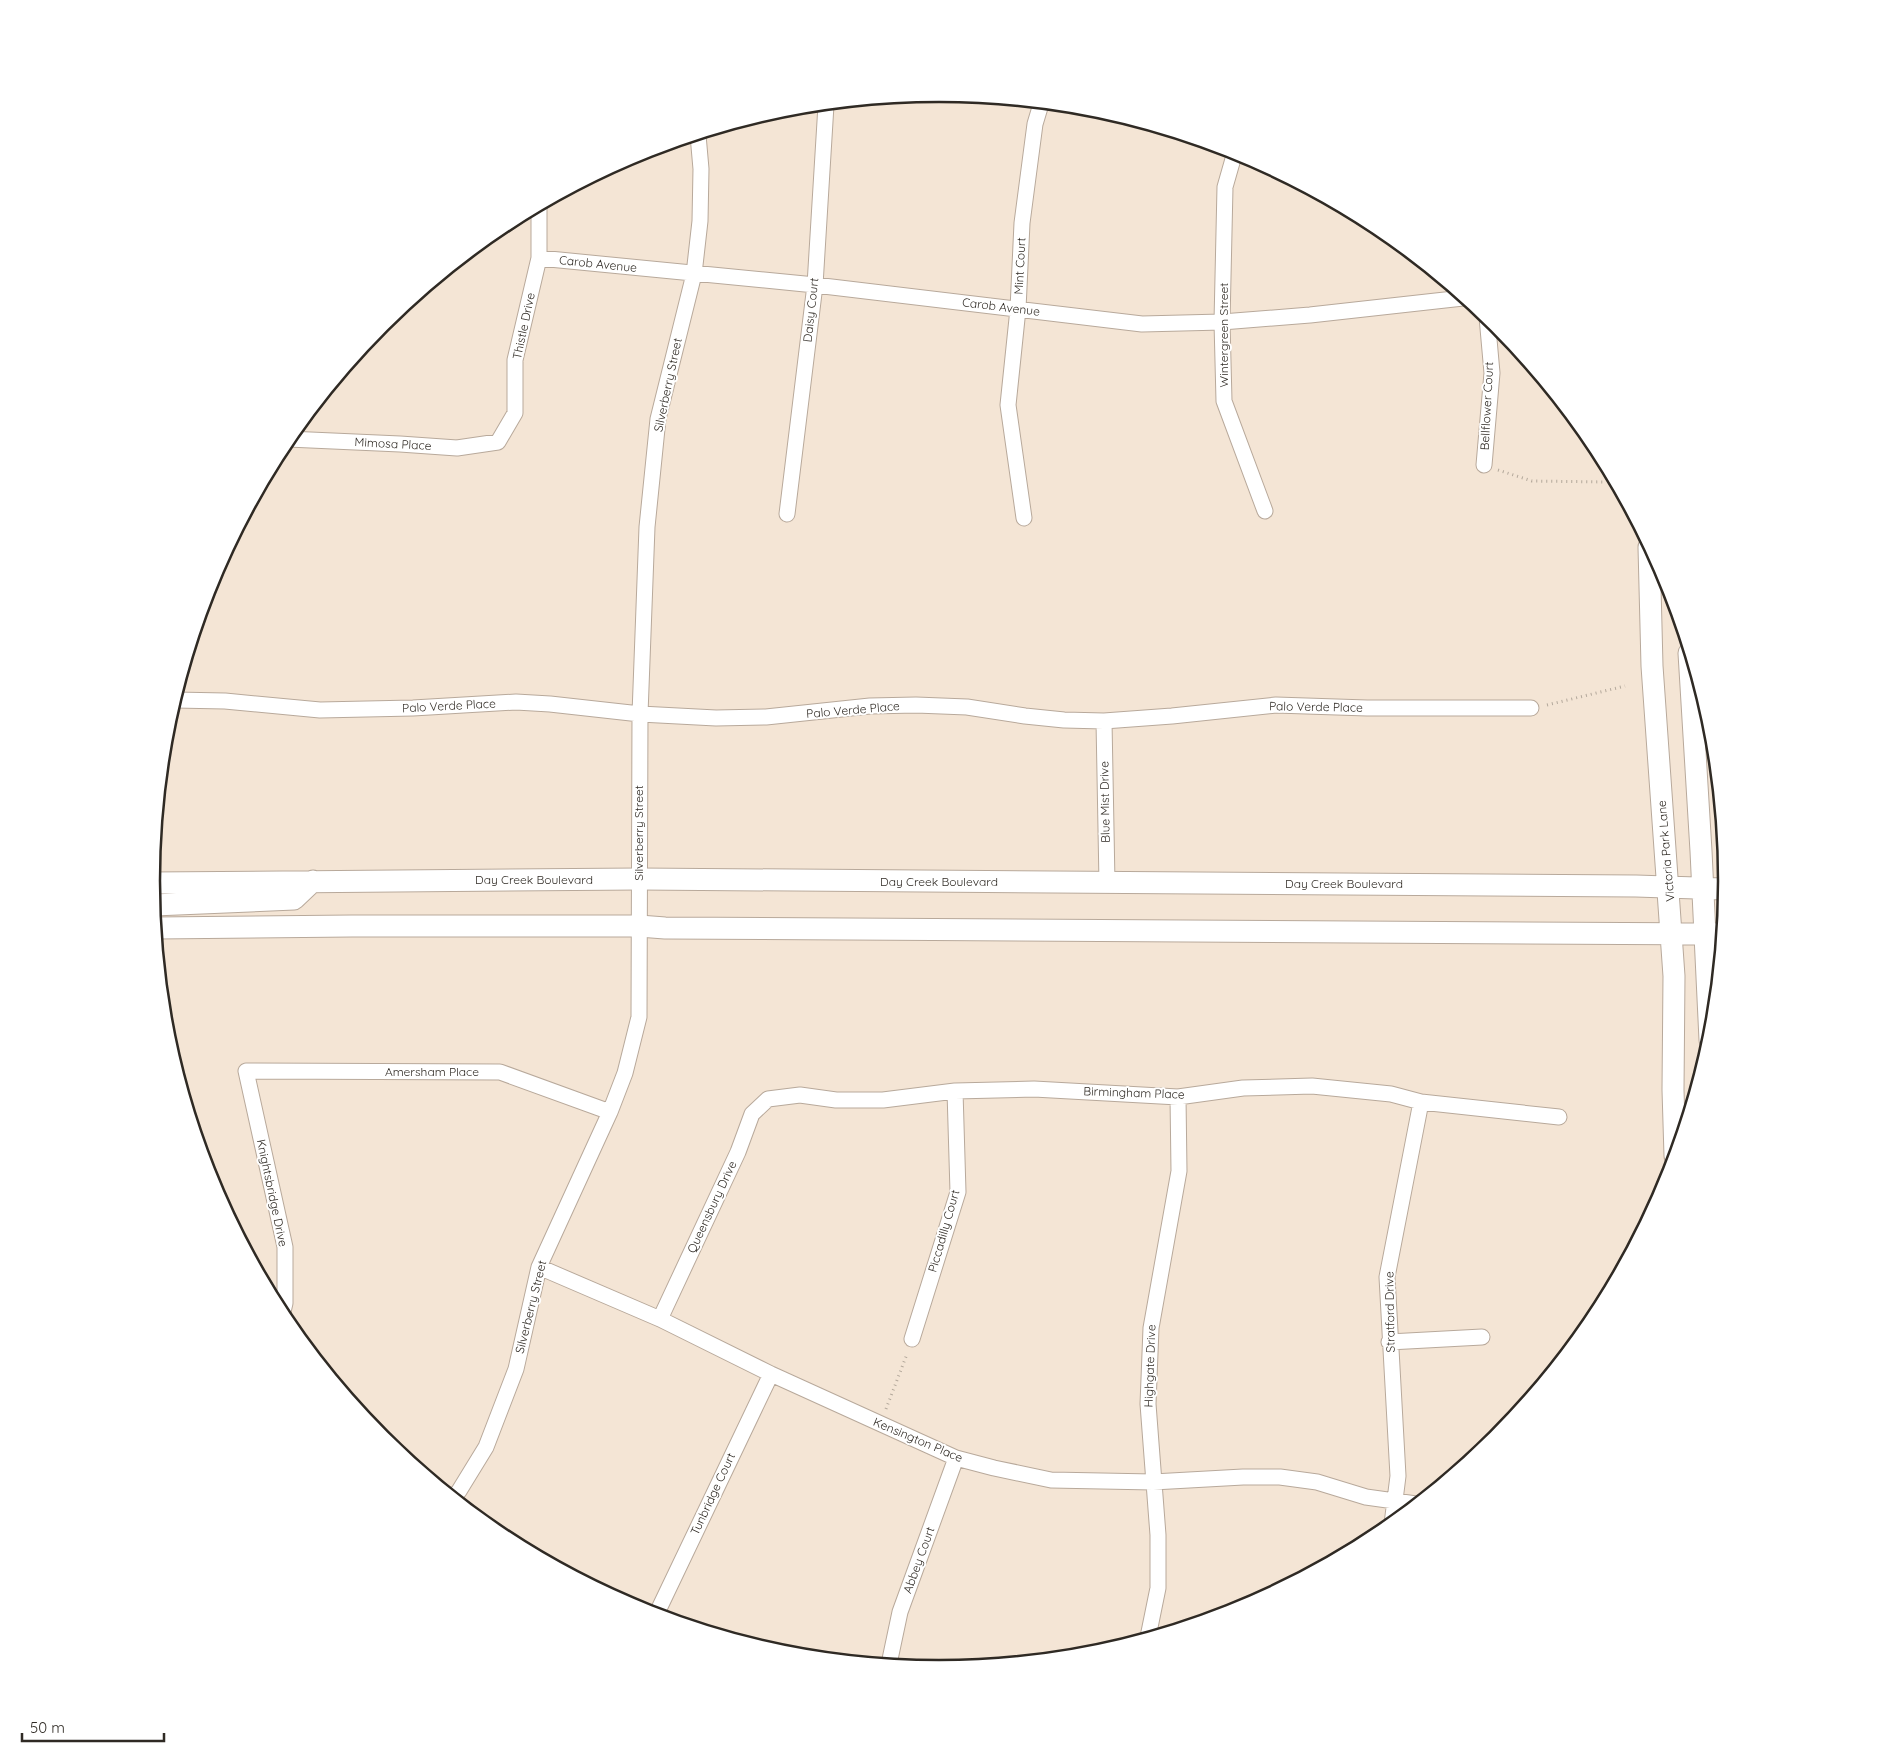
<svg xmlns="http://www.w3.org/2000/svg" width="1878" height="1763" font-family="Quicksand,sans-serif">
	<rect width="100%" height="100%" fill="#f4e5d5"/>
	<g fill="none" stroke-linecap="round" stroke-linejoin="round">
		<defs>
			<path id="street" d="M1235 152 1225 187 1222 322 1224 401 1265 511
				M539 258 815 285 1142 324 1222 322 1310 315 1463 298
				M288 439 400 444 457 448 498 442 515 413V360L539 258V206
				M1484 465 1492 373 1487 317
				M787 514 815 285 826 105
				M1024 518 1008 405 1018 309 1022 223 1035 124 1041 104
				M175 700 225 701 320 710 413 708 516 702 550 704 640 714 716 718 766 717 870 706 916 705 967 707 1025 716 1064 720 1104 721 1172 716 1276 705 1367 708H1531
				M1104 721 1107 883
				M539 1267 660 1319 771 1374 956 1458 994 1468 1051 1480 1153 1482 1243 1477H1280L1317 1482 1366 1497 1416 1504
				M282 1316 285 1303V1247L246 1071 500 1072 610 1112
				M660 1319 738 1152 752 1114 768 1099 800 1095 836 1100H883L955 1091 1034 1089 1178 1097 1243 1088 1312 1086 1391 1094 1421 1102 1559 1117
				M912 1339 958 1192 955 1091
				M1389 1342 1482 1337
				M453 1497 459 1491 486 1447 516 1369 539 1267 610 1112 625 1073 639 1017 640 714 647 527 658 419 694 274 700 221 701 169 698 135
				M1392 1524 1398 1476 1387 1277 1421 1102
				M656 1615 771 1374
				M1148 1637 1158 1588V1535L1148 1404 1151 1328 1179 1171 1178 1097
				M889 1664 900 1612 956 1458"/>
			<path id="secondary" d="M1649 547 1652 666 1674 976 1673 1090 1675 1156
				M1689 653 1701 851 1710 1040
				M151 883 639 879 1636 886 1726 889
				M154 905 294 899 313 881
				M156 928 352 926H639L665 928 1722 934"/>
		</defs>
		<use href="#street" stroke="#b8a99b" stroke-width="17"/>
		<use href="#secondary" stroke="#b8a99b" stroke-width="23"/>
		<path stroke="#b3a89b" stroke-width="3" stroke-dasharray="1 4" stroke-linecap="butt" d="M1498 470 1532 481 1606 482
			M1547 705 1625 686
			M886 1409 907 1354"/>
		<use href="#street" stroke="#fff" stroke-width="15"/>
		<use href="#secondary" stroke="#fff" stroke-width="21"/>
	</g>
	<g text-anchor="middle" stroke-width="4" stroke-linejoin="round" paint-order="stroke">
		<g font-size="12" fill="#2f2a24" stroke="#fff">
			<text transform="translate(598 264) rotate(6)" y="4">Carob Avenue</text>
			<text transform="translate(1020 266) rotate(-87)" y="4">Mint Court</text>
			<text transform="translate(1001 307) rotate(7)" y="4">Carob Avenue</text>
			<text transform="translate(811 310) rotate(-84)" y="4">Daisy Court</text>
			<text transform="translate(524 326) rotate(-78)" y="4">Thistle Drive</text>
			<text transform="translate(1224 335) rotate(-90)" y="4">Wintergreen Street</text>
			<text transform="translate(668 385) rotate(-78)" y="4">Silverberry Street</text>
			<text transform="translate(1487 406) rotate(-87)" y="4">Bellflower Court</text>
			<text transform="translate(393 444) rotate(3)" y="4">Mimosa Place</text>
			<text transform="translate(449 706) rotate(-3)" y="4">Palo Verde Place</text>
			<text transform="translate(1316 707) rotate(1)" y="4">Palo Verde Place</text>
			<text transform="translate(853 710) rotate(-5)" y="4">Palo Verde Place</text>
			<text transform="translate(1105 802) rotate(-91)" y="4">Blue Mist Drive</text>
			<text transform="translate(639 833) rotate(-90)" y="4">Silverberry Street</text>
			<text transform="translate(1666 851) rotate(-95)" y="4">Victoria Park Lane</text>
			<text x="534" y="884">Day Creek Boulevard</text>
			<text x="939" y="886">Day Creek Boulevard</text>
			<text x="1344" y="888">Day Creek Boulevard</text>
			<text x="432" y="1076">Amersham Place</text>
			<text transform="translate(1134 1093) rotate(2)" y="4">Birmingham Place</text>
			<text transform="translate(272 1193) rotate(78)" y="4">Knightsbridge Drive</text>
			<text transform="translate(712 1207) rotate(-65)" y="4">Queensbury Drive</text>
			<text transform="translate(944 1231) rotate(-74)" y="4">Piccadilly Court</text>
			<text transform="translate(531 1307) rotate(-76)" y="4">Silverberry Street</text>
			<text transform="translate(1390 1312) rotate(-91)" y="4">Stratford Drive</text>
			<text transform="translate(1150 1366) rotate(-88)" y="4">Highgate Drive</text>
			<text transform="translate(918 1440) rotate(23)" y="4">Kensington Place</text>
			<text transform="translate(713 1494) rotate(-65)" y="4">Tunbridge Court</text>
			<text transform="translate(919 1560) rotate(-70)" y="4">Abbey Court</text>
		</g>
	</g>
	<path d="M0 0H1878V1763H0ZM160 881a779 779 0 1 1 1558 0a779 779 0 1 1-1558 0Z" fill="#fff" fill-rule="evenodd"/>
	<path fill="none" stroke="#2f2a24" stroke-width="2.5" d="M160 881a779 779 0 1 1 1558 0a779 779 0 1 1-1558 0Z"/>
	<path d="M22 1733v8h142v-8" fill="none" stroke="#2f2a24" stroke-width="2.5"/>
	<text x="30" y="1733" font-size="15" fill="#2f2a24" stroke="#ffffff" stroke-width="4" paint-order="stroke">50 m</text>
</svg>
